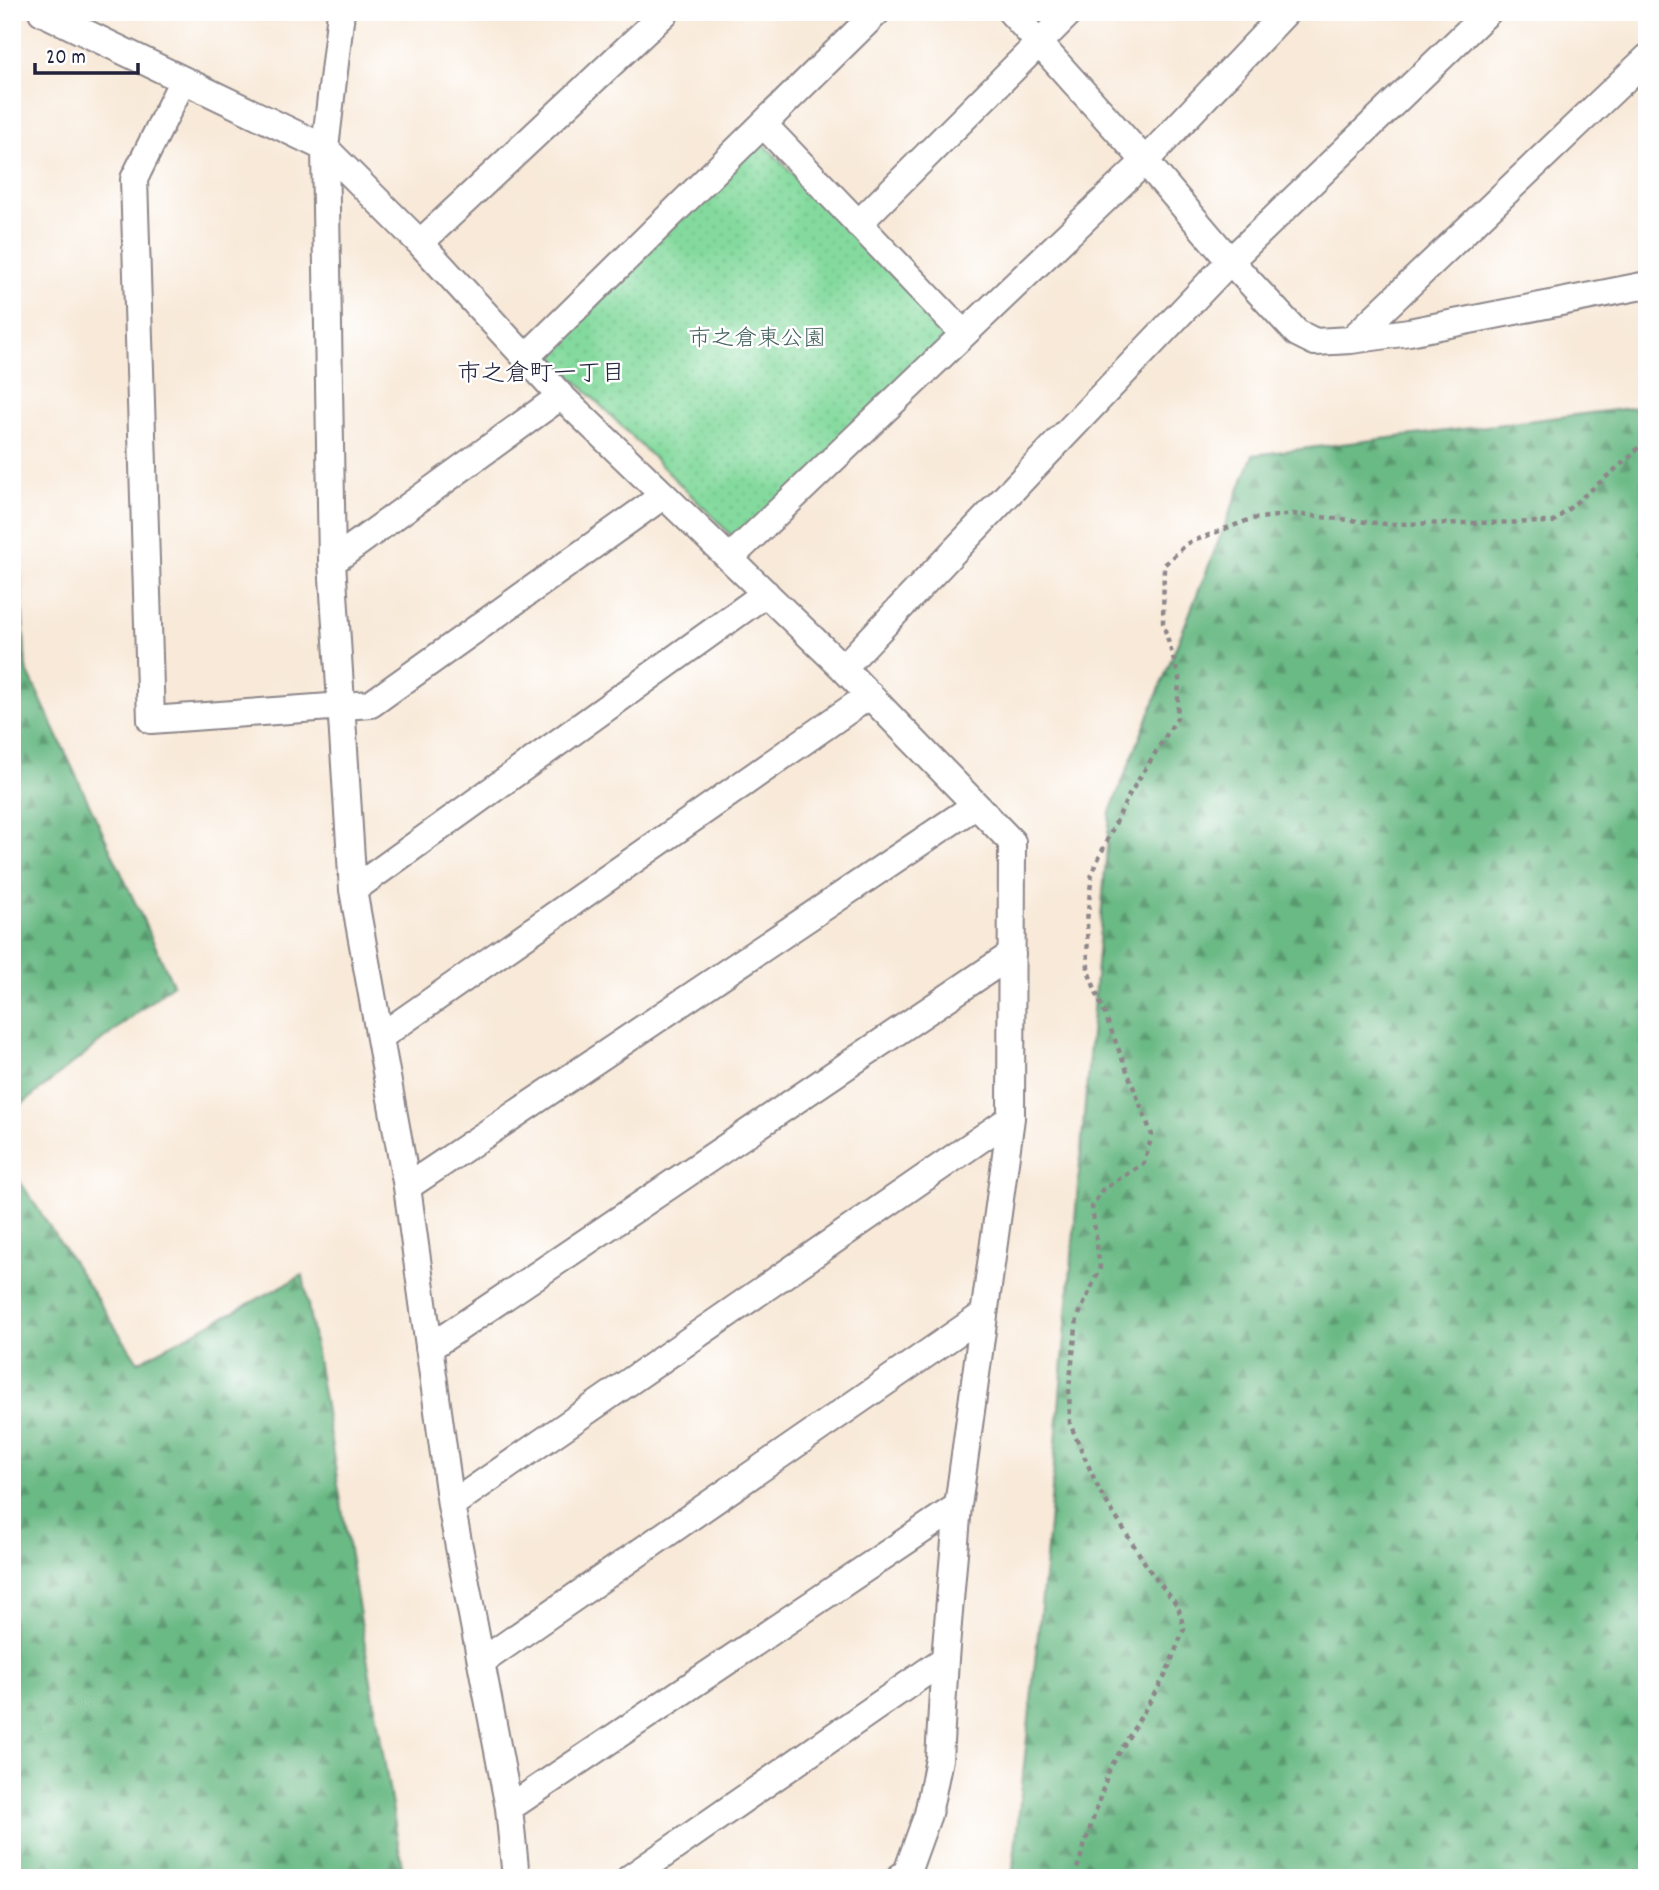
<svg xmlns="http://www.w3.org/2000/svg" width="1659" height="1890" font-family="Dekko,'Klee One',sans-serif">
	<defs>
		<pattern id="grass-dots" width="8" height="8" patternUnits="userSpaceOnUse" patternTransform="scale(1.75)"><rect width="8" height="8" fill="#84da9e"/><path d="M2 2h.1M6 6h.1" fill="none" stroke="#72bb89" stroke-width="1.8" stroke-linecap="round"/></pattern>
		<pattern id="forest-firs" width="22" height="20" patternUnits="userSpaceOnUse" patternTransform="scale(1.75)"><rect width="22" height="20" fill="#6bba85"/><path d="M5 1l3.5 6h-7zM16 11l3.5 6h-7z" fill="#58976e"/></pattern>
	</defs>
	<rect width="100%" height="100%" fill="#fff"/>
	<filter id="ink" filterUnits="userSpaceOnUse"><feTurbulence type="fractalNoise" baseFrequency=".0143" numOctaves="2"/><feDisplacementMap in="SourceGraphic" scale="14" xChannelSelector="R" yChannelSelector="G"/><feConvolveMatrix kernelMatrix="1 2 1 2 8 2 1 2 1" color-interpolation-filters="sRGB"/></filter>
	<filter id="wash" filterUnits="userSpaceOnUse"><feTurbulence type="fractalNoise" baseFrequency=".00686" numOctaves="4" result="noise"/><feDisplacementMap in="SourceGraphic" scale="28" xChannelSelector="R" yChannelSelector="G"/><feGaussianBlur stdDeviation="1.57" result="paint"/><feColorMatrix in="noise" values="0 0 0 0 0 0 0 0 0 0 0 0 0 0 0 0 0 1.4 0 .05"/><feComposite in="paint" operator="in"/></filter>
	<g filter="url(#wash)">
		<rect width="100%" height="100%" fill="#f8e9d8"/>
		<path fill="url(#grass-dots)" stroke="#537e6c" stroke-width="2" d="M756 136 957 341 738 542 549 354Z"/>
		<path fill="url(#forest-firs)" stroke="#466e60" stroke-width="2" d="M1647 406V1878H1012L1046 1559 1110 812 1253 455Z
			M12 443 26 668 173 984 12 1112Z
			M12 1169 138 1362 303 1275 404 1878H12Z"/>
	</g>
	<g filter="url(#ink)">
		<g fill="none" stroke-linecap="round" stroke-linejoin="round">
			<defs>
				<path id="minor" d="M42 12 325 148 420 243 561 396 843 668 1012 842 1011 1118 958 1506 945 1659 939 1759 928 1814 907 1872 899 1878
					M341 12 325 148 332 562 353 890 407 1187 451 1505 509 1808 516 1878
					M1011 12 1145 161 1230 261 1297 333 1315 342 1351 340 1409 332 1647 285
					M183 80 134 179 151 720 371 704 664 495
					M763 124 964 334
					M858 224 1070 12
					M420 243 666 12
					M1351 340 1647 58
					M526 357 877 12
					M730 558 1145 161 1286 12
					M332 562 561 396
					M843 668 1230 261 1488 12
					M353 890 766 593
					M380 1037 870 695
					M407 1187 976 805
					M429 1348 1012 954
					M451 1505 1011 1118
					M481 1662 984 1314
					M509 1808 958 1506
					M630 1878 945 1659"/>
			</defs>
			<use href="#minor" stroke="#8d868a" stroke-width="30"/>
			<path stroke="#8d868a" stroke-width="4.5" stroke-dasharray="5 5" stroke-linecap="butt" d="M1074 1878 1109 1770 1165 1676 1184 1629 1178 1606 1152 1574 1100 1492 1070 1424 1069 1388 1077 1319 1100 1268 1092 1207 1102 1190 1144 1163 1152 1135 1088 971 1087 921 1092 872 1129 795 1177 718 1179 678 1163 623 1164 565 1188 543 1251 519 1293 514 1386 524 1553 522 1631 456 1647 438"/>
			<use href="#minor" stroke="#fff" stroke-width="26"/>
		</g>
	</g>
	<g text-anchor="middle" stroke-width="5" stroke-linejoin="round" paint-order="stroke">
		<g font-size="23" fill="#44625e" stroke="#fff">
			<text x="757" y="345">市之倉東公園</text>
		</g>
		<g font-size="24" fill="#22223b" stroke="#fff">
			<text x="541" y="380">市之倉町一丁目</text>
		</g>
	</g>
	<rect width="1659" height="1890" fill="none" stroke="#fff" stroke-width="42"/>
	<path d="M35 63v10h103v-10" fill="none" stroke="#22223b" stroke-width="3.5"/>
	<text x="46" y="63" font-size="21" fill="#22223b" stroke="#ffffff" stroke-width="5" paint-order="stroke">20 m</text>
</svg>
